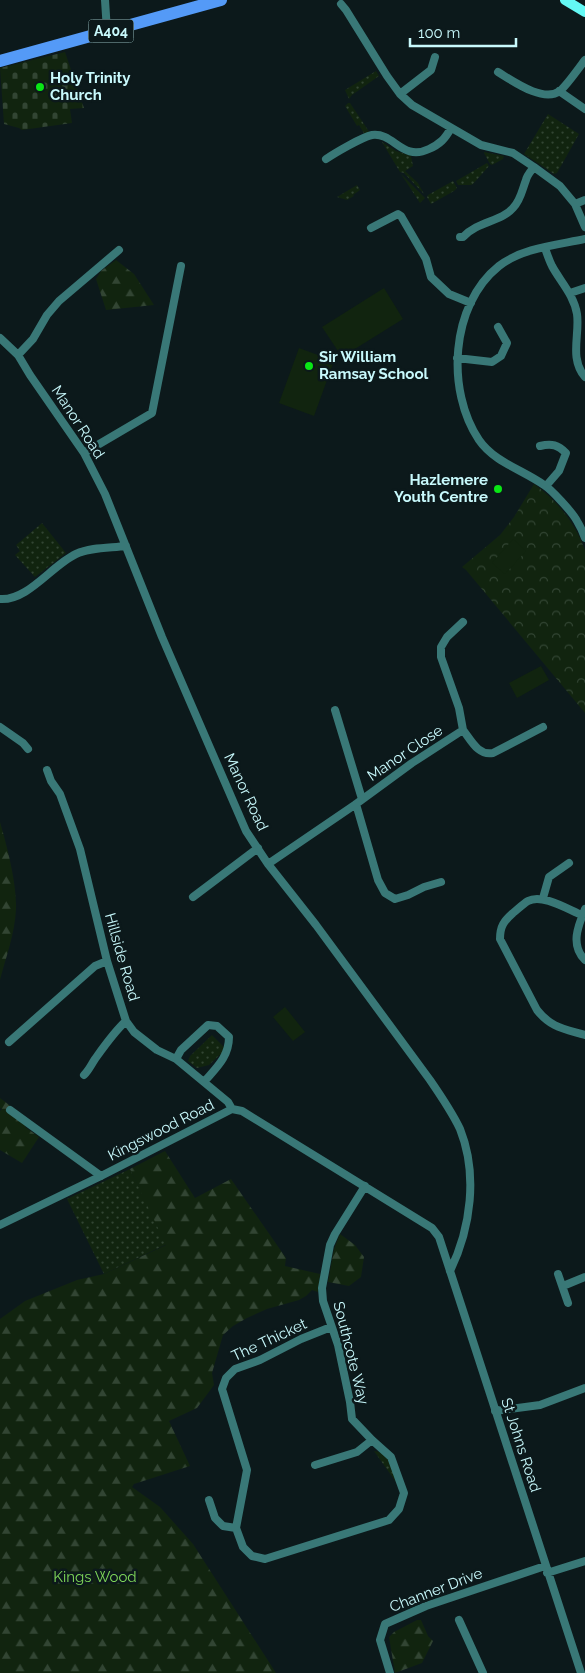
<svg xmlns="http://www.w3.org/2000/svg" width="585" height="1673" font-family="Raleway,sans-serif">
	<defs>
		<pattern id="grass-dots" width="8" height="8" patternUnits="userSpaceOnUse" patternTransform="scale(1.25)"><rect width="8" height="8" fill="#11240f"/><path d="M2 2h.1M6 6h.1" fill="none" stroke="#324533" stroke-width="1.8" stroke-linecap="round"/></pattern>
		<pattern id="forest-firs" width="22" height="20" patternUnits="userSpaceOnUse" patternTransform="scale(1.25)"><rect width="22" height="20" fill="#11240f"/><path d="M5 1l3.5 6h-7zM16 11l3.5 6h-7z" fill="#324533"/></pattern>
		<pattern id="cemetery-stones" width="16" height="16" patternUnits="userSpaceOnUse" patternTransform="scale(1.25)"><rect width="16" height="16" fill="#11240f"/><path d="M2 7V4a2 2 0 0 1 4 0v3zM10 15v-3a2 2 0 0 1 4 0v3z" fill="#324533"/></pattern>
		<pattern id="park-crowns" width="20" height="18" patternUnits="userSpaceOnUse" patternTransform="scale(1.25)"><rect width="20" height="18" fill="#11240f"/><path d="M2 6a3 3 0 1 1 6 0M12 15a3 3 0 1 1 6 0" fill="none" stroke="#324533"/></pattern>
	</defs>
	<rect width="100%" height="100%" fill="#0c191b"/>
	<path fill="url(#grass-dots)" d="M376 71 379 76 352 95 349 99 345 90Z
		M348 103H350L370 133 365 135 359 125 357 126 345 106Z
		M548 114 579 134 557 173 554 174 524 154Z
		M382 142 396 151 411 156 413 166 405 171 418 183 424 194 404 173 400 172Z
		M484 152 504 156 503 159 492 165 490 164 484 153Z
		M487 163 489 166 473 184 471 185H458L456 181Z
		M401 174 425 198 420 203Z
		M453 181 457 188 454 191 431 204 427 197 428 195Z
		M357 185 360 190 353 195 354 196 347 200 337 197Z
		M42 523 66 553 35 577 15 555 20 551 16 545Z
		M212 1035 226 1049 209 1065 197 1068 188 1061 190 1056Z
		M130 1169 167 1244 104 1274 67 1199Z
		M374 1451C392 1453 394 1470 398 1485Z"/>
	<path fill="url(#forest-firs)" d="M116 260 134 274 154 305 106 310 96 279 101 271Z
		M0 822C7 846 17 884 16 909 15 933 6 957 0 980Z
		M0 1098 28 1119 25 1127 39 1137 22 1163 0 1150V1111L2 1109 0 1108Z
		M165 1151 195 1198 231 1179 286 1258 285 1266 320 1274 318 1292 312 1290 306 1296 299 1300 267 1309 247 1318 233 1326 223 1335 212 1373 214 1385 197 1408 169 1421 190 1466 134 1484 132 1487 160 1507 193 1544 276 1673H0V1319L25 1301 77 1280 104 1274 166 1245 130 1169Z
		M340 1234 355 1245 364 1257 361 1277 349 1286 328 1282 334 1249Z
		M417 1620H421L428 1636 433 1641 422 1663 395 1673 389 1637 394 1632Z"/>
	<path fill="url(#cemetery-stones)" d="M65 52 84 108 70 109 72 123 22 130 19 128 4 124 0 68Z"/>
	<path fill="url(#park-crowns)" d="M534 484C558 501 575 523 585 550V713L466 570 462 567 500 535 514 517Z"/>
	<path fill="#11240f" d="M384 288 403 319 342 357 322 327Z
		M299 348 334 361 314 416 279 403Z
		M513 539 526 551 505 574 492 563Z
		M541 666 549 680 517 698 509 683Z
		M285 1007 305 1032 293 1041 273 1017Z"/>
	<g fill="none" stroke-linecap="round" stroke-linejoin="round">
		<path stroke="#397877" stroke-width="8" d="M105 0 107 31
			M341 4 346 10 387 76 400 94 412 105 481 145 513 153 534 167 560 186 575 204 585 227
			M498 72C513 81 543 103 560 91 567 85 579 68 585 60
			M559 91 585 109
			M400 94 431 70 435 57
			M326 159C335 153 362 137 372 135 394 132 402 162 429 149 440 144 445 139 451 128
			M575 204 585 200
			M371 228 398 214 401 216 426 259 431 277 449 294 471 303
			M460 237H463C478 221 501 222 513 208 521 200 522 190 526 180 527 175 531 171 534 167
			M585 239C557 245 522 248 499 266 450 305 446 391 479 440 494 462 523 470 544 485 551 489 573 513 577 521 580 526 583 532 585 538
			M545 248C547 254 549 260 552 266 560 281 574 295 577 314 580 335 569 358 585 377
			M570 293 585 288
			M0 338 18 355 30 375 84 453 105 494 162 637 246 831 268 864 316 925 430 1080C441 1096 452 1112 460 1129 478 1174 471 1228 450 1271
			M18 355 33 339 47 315 59 301 119 250
			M457 358 492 362 501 356 507 343 498 327
			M540 446C552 443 558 445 566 453L559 471 546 486
			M84 453 152 413 181 266
			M0 599C28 601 52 565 76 554 91 547 110 548 126 546
			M335 710 362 799
			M0 727 23 743 28 749
			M463 730C471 740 478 756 493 753L543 727
			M47 770 51 781 60 794 80 849 107 961 126 1021 134 1032 157 1050 176 1059 228 1102 232 1109
			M356 804 378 880 385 893 395 899 408 895 424 887 441 882
			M268 864 356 804 412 763 463 730 459 708 441 657V647L447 637 463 622
			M193 897 258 848
			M543 898 549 877 569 863
			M585 909C578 926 570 945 585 960
			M582 915C569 910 542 893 528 901 523 904 518 909 513 913 504 921 500 926 500 939L537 1010C551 1028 565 1029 585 1035
			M9 1042 95 966 107 961
			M176 1059 181 1050 208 1025 217 1026 229 1037C229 1057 216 1068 204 1082
			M84 1075C89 1070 91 1065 95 1059 105 1045 114 1032 126 1021
			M10 1110 101 1176
			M0 1225 101 1176 232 1109 242 1111 432 1228 439 1237 581 1673
			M558 1274 568 1303
			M563 1286 585 1277
			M331 1327 301 1339 260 1360 235 1369 226 1378 222 1389 247 1470 236 1528 243 1547 252 1556 265 1559 389 1520 399 1509 404 1493 391 1457 372 1440 352 1419 350 1402 338 1345 323 1301 322 1288 330 1245 335 1234 365 1186
			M495 1411 540 1405 585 1388
			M315 1465 357 1452 372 1440
			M209 1500 215 1518 223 1526 236 1528
			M547 1573 585 1561
			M459 1620 483 1673
			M390 1673 380 1640 385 1624 426 1606 545 1566"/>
		<path stroke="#64f8f4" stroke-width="10" d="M565 0 585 12"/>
		<path stroke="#549af7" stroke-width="12" d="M0 61 221 0"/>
	</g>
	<g fill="#0ae615" stroke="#0c191b" stroke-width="2">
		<circle cx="40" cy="87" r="5"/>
		<circle cx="309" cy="366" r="5"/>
		<circle cx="498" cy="489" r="5"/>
	</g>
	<g text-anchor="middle" stroke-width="5" stroke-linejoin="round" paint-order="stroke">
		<rect fill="#0c191b" stroke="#90b6b8" stroke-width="1" x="88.5" y="19.5" width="45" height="23" rx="4"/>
		<g font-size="14" font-weight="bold" fill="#c8f9fc">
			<text x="111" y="36">A404</text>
		</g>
		<g font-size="15" font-weight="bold" fill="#c8f9fc" stroke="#0c191b" text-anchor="start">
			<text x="50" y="83">Holy Trinity<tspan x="50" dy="17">Church</tspan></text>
			<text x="319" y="362">Sir William<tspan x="319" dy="17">Ramsay School</tspan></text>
			<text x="488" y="485" text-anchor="end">Hazlemere<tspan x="488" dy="17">Youth Centre</tspan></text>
		</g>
		<g font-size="15" fill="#c8f9fc" stroke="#0c191b">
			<text transform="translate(78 422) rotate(57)" y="5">Manor Road</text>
			<text transform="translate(405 753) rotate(-34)" y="5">Manor Close</text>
			<text transform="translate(246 792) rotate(65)" y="5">Manor Road</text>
			<text transform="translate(122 957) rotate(74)" y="5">Hillside Road</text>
			<text transform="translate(161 1130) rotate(-27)" y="5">Kingswood Road</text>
			<text transform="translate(269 1340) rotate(-25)" y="5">The Thicket</text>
			<text transform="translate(351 1353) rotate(76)" y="5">Southcote Way</text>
			<text transform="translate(521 1445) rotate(72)" y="5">St Johns Road</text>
			<text transform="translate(436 1590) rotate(-21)" y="5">Channer Drive</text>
		</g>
		<g font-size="15" fill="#7fd859" stroke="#0c191b">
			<text x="95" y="1582">Kings Wood</text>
		</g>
	</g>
	<path d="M410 38v8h106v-8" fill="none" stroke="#c8f9fc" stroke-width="2.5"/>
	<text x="418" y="38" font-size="15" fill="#c8f9fc" stroke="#0c191b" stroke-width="4" paint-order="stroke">100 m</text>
</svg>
